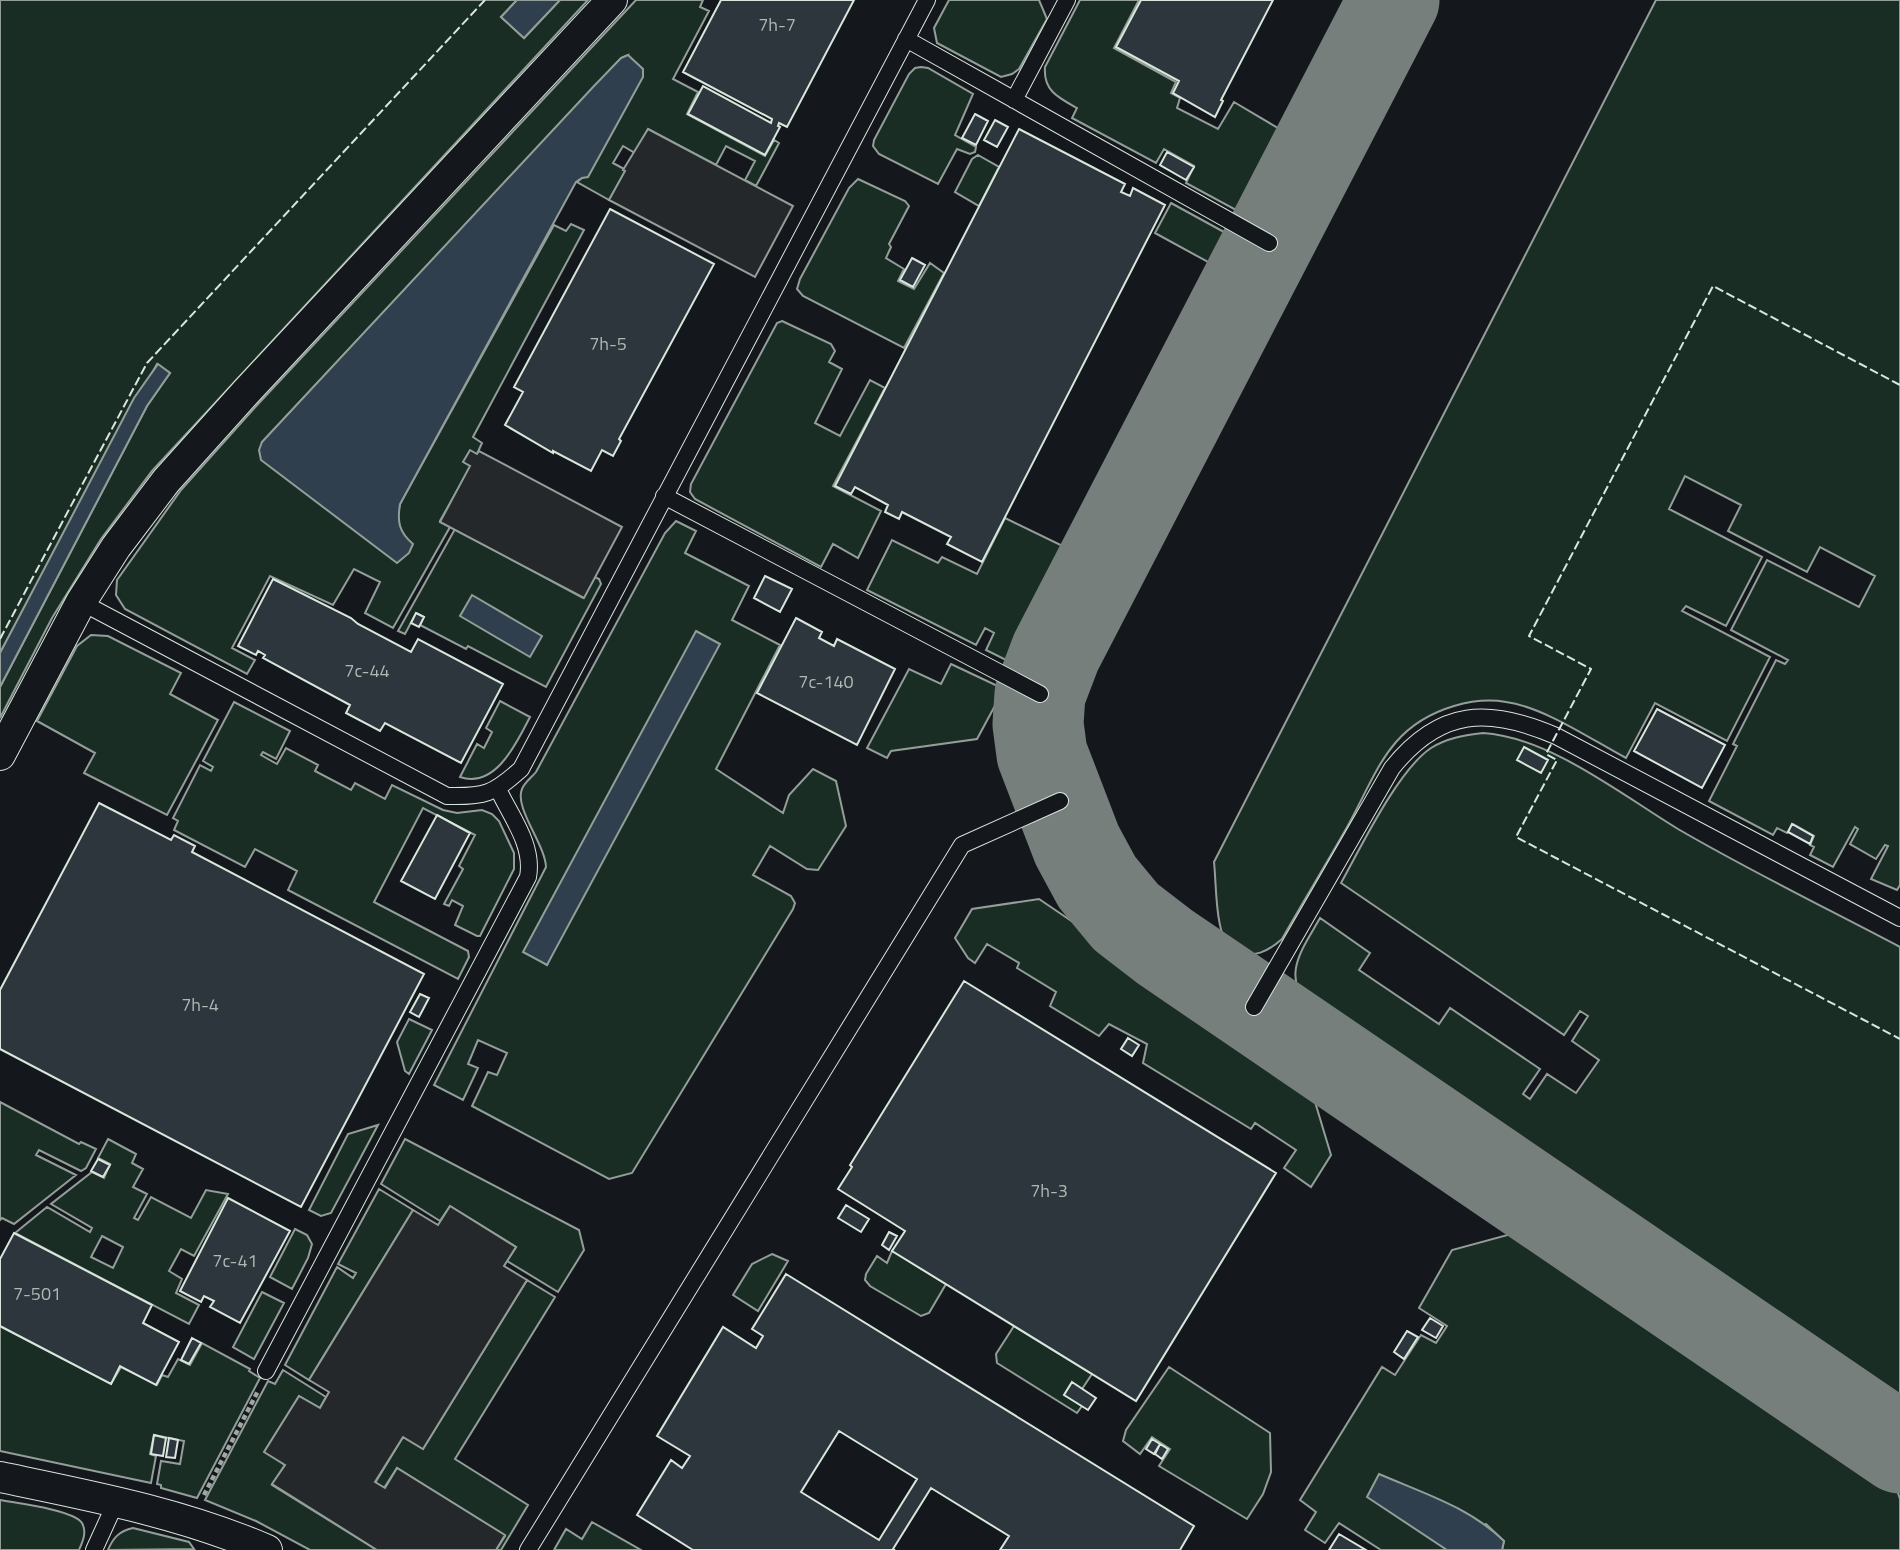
<svg xmlns="http://www.w3.org/2000/svg" width="1900" height="1550" font-family="'Titillium Web',sans-serif">
	<rect width="100%" height="100%" fill="#14181c"/>
	<path fill="#1a2d24" stroke="#939e99" stroke-width="2" fill-rule="evenodd" d="M0 0H517L501 17 524 38 560 0H588L152 471 101 539 52 618 0 718V687L147 406 170 373 157 364 0 653Z
		M636 0H703L700 7 709 11 673 79 698 92 687 114 765 156 774 140 779 143 756 186 745 180 755 161 726 146 716 165 648 129 635 153 623 146 613 163 626 170 609 200 577 182 582 178 628 55 621 58 262 442 404 537 397 520 400 504 554 225 566 231 571 224 584 230 473 437 482 443 477 454 464 462 471 466 440 521 450 527 393 628 365 613 380 582 354 569 333 605 270 576 232 648 255 660 247 674 125 609 116 595 117 580 181 490 259 403Z
		M949 0H1039L1047 19 1019 69 1012 74 1001 77 937 43 934 28Z
		M1080 0H1139L1114 48 1176 82 1171 93 1180 98 1177 108 1218 129 1234 102 1288 134 1247 216 1186 183 1194 166 1164 149 1156 163 1072 118 1077 108C1059 98 1043 91 1045 67Z
		M1656 0H1900V885L1897 890 1871 879 1888 846 1885 845 1876 859 1850 844 1858 829 1855 827 1833 867 1810 855 1814 847 1810 845 1814 836 1793 824 1787 833 1777 828 1773 835 1709 801 1737 746 1733 744 1776 660 1785 664 1788 660 1731 630 1767 560 1859 607 1875 576 1820 547 1807 572 1728 531 1741 505 1685 476 1669 509 1762 557 1726 626 1686 606 1682 611 1770 657 1727 741 1655 703 1626 758C1592 740 1544 707 1506 702 1489 699 1471 701 1454 706 1387 726 1377 774 1346 829 1325 866 1303 902 1282 939 1265 954 1257 955 1235 955 1214 937 1217 889 1214 862Z
		M921 67 928 68 973 94 955 135 976 147 975 152 970 154 957 149 938 184 879 154 873 146 874 140 909 74 915 68Z
		M978 155 999 167 979 206 955 192 972 159Z
		M858 179 905 201 909 206 889 244 891 247 886 258 904 269 898 281 914 289 930 263 944 273 904 348 803 296 797 289 800 279 849 188Z
		M1171 203 1235 238 1219 268 1155 233Z
		M782 321 831 344 835 351 829 362 842 369 815 423 840 436 870 380 885 388 833 486 881 511 858 558 833 544 821 567 695 499 690 492 691 484 777 323Z
		M1005 518 1073 551 1016 665 986 650 994 633 985 628 976 645 867 590 892 540 938 563 942 557 977 574Z
		M676 521 696 531 685 553 749 586 732 620 780 645 716 769 783 813 789 795 813 769 836 781 846 826 818 870 807 869 770 846 753 875 791 896 795 903 793 909 632 1173 609 1179 472 1106 488 1072 497 1075 507 1053 478 1040 468 1064 478 1068 463 1100 434 1085 546 867C545 844 514 808 522 789 524 783 532 777 536 772L665 533ZM697 631 547 965 524 951Z
		M455 529 583 598 595 577 599 579 601 584 546 687 468 646 466 649 420 625 424 617 416 613 405 634 398 631Z
		M91 635 108 636 181 673 170 694 218 720 167 815 84 773 95 753 37 721 77 646Z
		M951 664 1004 689 977 739 891 751 887 758 867 748 909 669 941 684Z
		M500 701 530 717C517 742 496 789 460 777L477 744 484 748 492 732 486 728Z
		M234 702 290 731 276 759 263 752 261 755 277 764 286 748 318 765 315 771 351 790 355 783 385 799 392 785 443 810 457 813 482 810 492 814 499 821 514 853V869L480 936H477L455 925 463 906 452 900 449 906 444 904 463 869 459 866 475 835 423 808 374 902 468 951 469 957 458 979 288 890 297 871 255 849 245 867 174 830 178 821 173 818 200 765 211 771 213 767 203 761Z
		M1483 733C1549 737 1622 795 1678 829 1750 871 1826 908 1900 947V1399L1886 1400 1869 1392 1448 1103 1309 1011C1282 974 1300 953 1320 918L1370 953 1359 970 1439 1024 1450 1008 1540 1069 1523 1094 1530 1099 1547 1074 1576 1093 1599 1060 1572 1041 1588 1016 1580 1011 1564 1035 1341 883C1361 847 1398 770 1431 748 1447 738 1465 735 1483 733Z
		M1039 899 1309 1082 1331 1155 1311 1187 1284 1168 1296 1150 1255 1123 1251 1129 1143 1063 1147 1044 1109 1024 1099 1036 1050 1006 1056 992 1017 968 1019 963 987 944 975 963 968 958 955 938 972 909Z
		M409 1019 432 1030 409 1074 405 1071 397 1042Z
		M0 1102 79 1144 81 1142 96 1149 86 1168 81 1171 39 1150 36 1155 76 1175 14 1224 2 1218 0 1220Z
		M378 1125 331 1213 321 1216 309 1210 348 1134Z
		M108 1139 136 1154 132 1163 143 1169 133 1187 147 1194 134 1218 138 1220 151 1197 191 1218 206 1190 228 1194 194 1256 181 1249 169 1271 182 1279 176 1293 199 1305 189 1324 15 1233 47 1207 90 1232 92 1228 51 1204 92 1172 104 1178 110 1164 98 1158ZM102 1236 123 1247 113 1268 91 1257Z
		M405 1139 579 1230 584 1250 558 1292 507 1261 516 1247 450 1206 440 1221 381 1184Z
		M379 1189 413 1210 309 1380 285 1365 337 1267 353 1278 356 1273 338 1264Z
		M295 1229 307 1235 312 1244 308 1258 292 1289 270 1277Z
		M1526 1230 1894 1481 1900 1499V1550H1502L1504 1541 1486 1524 1442 1546 1447 1550H1381L1339 1523 1325 1543 1305 1530 1316 1512 1300 1500 1382 1367 1395 1375 1421 1335 1436 1343 1447 1326 1419 1308 1452 1250Z
		M892 1251 946 1284 929 1313 921 1316 870 1286 865 1280 866 1274 877 1256 887 1263Z
		M772 1254 788 1261 758 1311 733 1295 752 1264Z
		M527 1280 555 1297 455 1459 528 1505 501 1550H496L505 1536 397 1468 384 1488 375 1483 403 1437 423 1449Z
		M262 1292 284 1303 254 1359 233 1347Z
		M0 1326 111 1384 121 1367 157 1385 162 1375 168 1377 178 1359 190 1365 202 1343 250 1369 249 1371 260 1378 197 1498 161 1488V1485L157 1484 161 1461 180 1464 184 1441 154 1435 150 1454 156 1456 151 1483 0 1451Z
		M1014 1326 1092 1374 1082 1389 1065 1395 1082 1406 1077 1413 997 1363 996 1354Z
		M1169 1367 1270 1433 1271 1472 1263 1494 1247 1519 1159 1466 1170 1449 1152 1437 1140 1454 1123 1441 1126 1430Z
		M283 1370 326 1397 320 1408 299 1396 265 1451 285 1465 272 1485 377 1550H310L256 1521 205 1500 268 1381 275 1384Z
		M0 1500C16 1503 74 1510 82 1523 87 1532 83 1541 79 1550H0Z
		M592 1522 641 1550H554L566 1529 582 1539Z
		M133 1528 189 1542 194 1549 108 1550C113 1538 119 1531 133 1528Z"/>
	<path fill="#24282b" stroke="#939e99" stroke-width="2" d="M648 129 793 206 755 277 609 200 625 171 623 170Z
		M470 450 477 454 479 451 622 527 584 598 440 522 470 466 463 462Z
		M450 1206 516 1247 504 1266 527 1280 423 1449 403 1437 375 1482 385 1488 397 1468 505 1535 496 1550H377L272 1484 285 1465 264 1452 299 1396 320 1408 329 1392 309 1380 413 1210 438 1225Z"/>
	<path fill="#2f3f4d" stroke="#939e99" stroke-width="2" d="M517 0H560L524 38 501 17Z
		M628 55 643 69V77L588 177 582 178 576 182 400 504C397 522 399 532 413 544L409 553 397 563 261 460 259 450 262 442 594 86 621 58Z
		M158 364 170 373 147 406 0 687V653L134 398Z
		M472 595 542 636 530 657 460 616Z
		M696 631 720 644 547 965 523 952Z
		M1379 1474C1423 1493 1469 1507 1504 1541L1502 1550H1447L1367 1497Z"/>
	<g fill="none" stroke-linecap="round" stroke-linejoin="round">
		<path stroke="#767f7c" stroke-width="91" d="M1394 0 1056 652 1040 694 1038 724 1042 754 1077 845 1097 882 1126 917 1165 947 1900 1448"/>
	</g>
	<path fill="#2c363c" stroke="#d8e6dc" stroke-width="2" fill-rule="evenodd" d="M721 0H854L787 127 779 123 778 126 780 127 765 155 688 114 703 86 771 123 772 119 683 72Z
		M1141 0H1273L1221 100 1223 101 1215 117 1173 93 1179 81 1116 47Z
		M975 114 988 121 976 145 962 138Z
		M995 120 1008 127 997 147 984 140Z
		M1019 129 1125 184 1121 192 1130 196 1133 188 1165 205 982 562 947 544 951 537 945 534 902 512 899 519 885 512 888 505 855 487 851 494 835 486Z
		M1167 152 1194 167 1186 180 1160 165Z
		M610 209 714 264 619 439 621 441 613 456 602 450 591 471 553 451V453L505 425 523 392 514 387Z
		M912 258 925 265 913 287 900 280Z
		M765 576 792 589 780 612 754 598Z
		M273 579 351 618 358 624 411 652 418 639 503 684 461 763 385 723 380 731 346 713 350 705 263 658 265 655 258 651 256 655 238 646Z
		M416 613 424 617 419 627 411 623Z
		M796 618 822 632 819 638 834 646 837 639 895 669 857 745 757 693Z
		M1657 709 1725 745 1702 788 1634 751Z
		M1524 747 1548 760 1541 773 1517 760Z
		M99 803 171 840 174 835 195 846 192 852 424 974 301 1207 0 1049V990Z
		M437 815 470 833 435 899 401 881Z
		M1792 824 1813 836 1810 844 1788 832Z
		M964 981 1276 1173 1136 1401 892 1251 905 1231 838 1189 852 1167 850 1165Z
		M420 994 429 998 419 1017 410 1012Z
		M1128 1038 1139 1045 1132 1056 1121 1049Z
		M98 1159 110 1165 103 1177 91 1171Z
		M228 1198 290 1231 240 1323 210 1307 214 1301 204 1296 201 1302 180 1291Z
		M846 1205 869 1219 861 1232 838 1218Z
		M889 1232 897 1236 889 1250 882 1245Z
		M14 1233 152 1305 143 1323 179 1342 156 1385 120 1366 111 1384 0 1326V1259Z
		M786 1274 1194 1526 1180 1550H1000L1009 1536 931 1488 893 1549 895 1550H693L637 1515 671 1460 682 1468 690 1456 657 1436 723 1327 756 1348 763 1336 752 1329ZM839 1431 917 1479 879 1540 801 1492Z
		M1430 1318 1443 1326 1436 1338 1422 1330Z
		M1407 1331 1418 1337 1404 1359 1394 1352Z
		M192 1338 201 1343 189 1364 181 1360Z
		M1072 1382 1096 1398 1088 1410 1064 1395Z
		M154 1435 166 1438 163 1456 151 1454Z
		M169 1438 178 1440 175 1458 166 1457Z
		M1152 1439 1160 1444 1154 1454 1146 1449Z
		M1160 1444 1168 1449 1162 1459 1155 1454Z
		M1339 1534 1366 1550H1329Z"/>
	<g fill="none" stroke-linecap="round" stroke-linejoin="round">
		<defs>
			<path id="lane" d="M906 39 1269 243
				M1014 100 1067 0
				M664 496 1040 694
				M81 602 447 796C485 797 493 794 521 769L927 0
				M1254 1007 1392 768C1440 708 1489 707 1556 736L1900 918
				M266 1371 528 877C534 845 511 817 498 789
				M94 1550 116 1502
				M528 1550 962 845 1060 801"/>
			<path id="street" d="M0 755 81 602 116 547 166 481 246 392 612 0
				M0 1477C91 1496 182 1513 267 1550"/>
		</defs>
		<use href="#lane" stroke="#d8e6dc" stroke-width="18"/>
		<use href="#street" stroke="#d8e6dc" stroke-width="32"/>
		<path stroke="#9da8a2" stroke-width="4.5" stroke-dasharray="5 3.5" stroke-linecap="butt" d="M204 1495 258 1391"/>
		<use href="#lane" stroke="#14181c" stroke-width="16"/>
		<use href="#street" stroke="#14181c" stroke-width="30"/>
		<path stroke="#d8e6dc" stroke-width="2" stroke-dasharray="9 3.5" stroke-linecap="butt" d="M1900 385 1713 286 1529 636 1591 669 1546 754 1557 760 1516 837 1900 1039
			M0 639 147 363 485 0"/>
	</g>
	<g text-anchor="middle" stroke-width="5" stroke-linejoin="round" paint-order="stroke">
		<g font-size="18" fill="#adbab4">
			<text x="777" y="31">7h-7</text>
			<text x="608" y="350">7h-5</text>
			<text x="367" y="677">7c-44</text>
			<text x="826" y="688">7c-140</text>
			<text x="200" y="1011">7h-4</text>
			<text x="1049" y="1197">7h-3</text>
			<text x="235" y="1267">7c-41</text>
			<text x="37" y="1300">7-501</text>
		</g>
	</g>
</svg>
